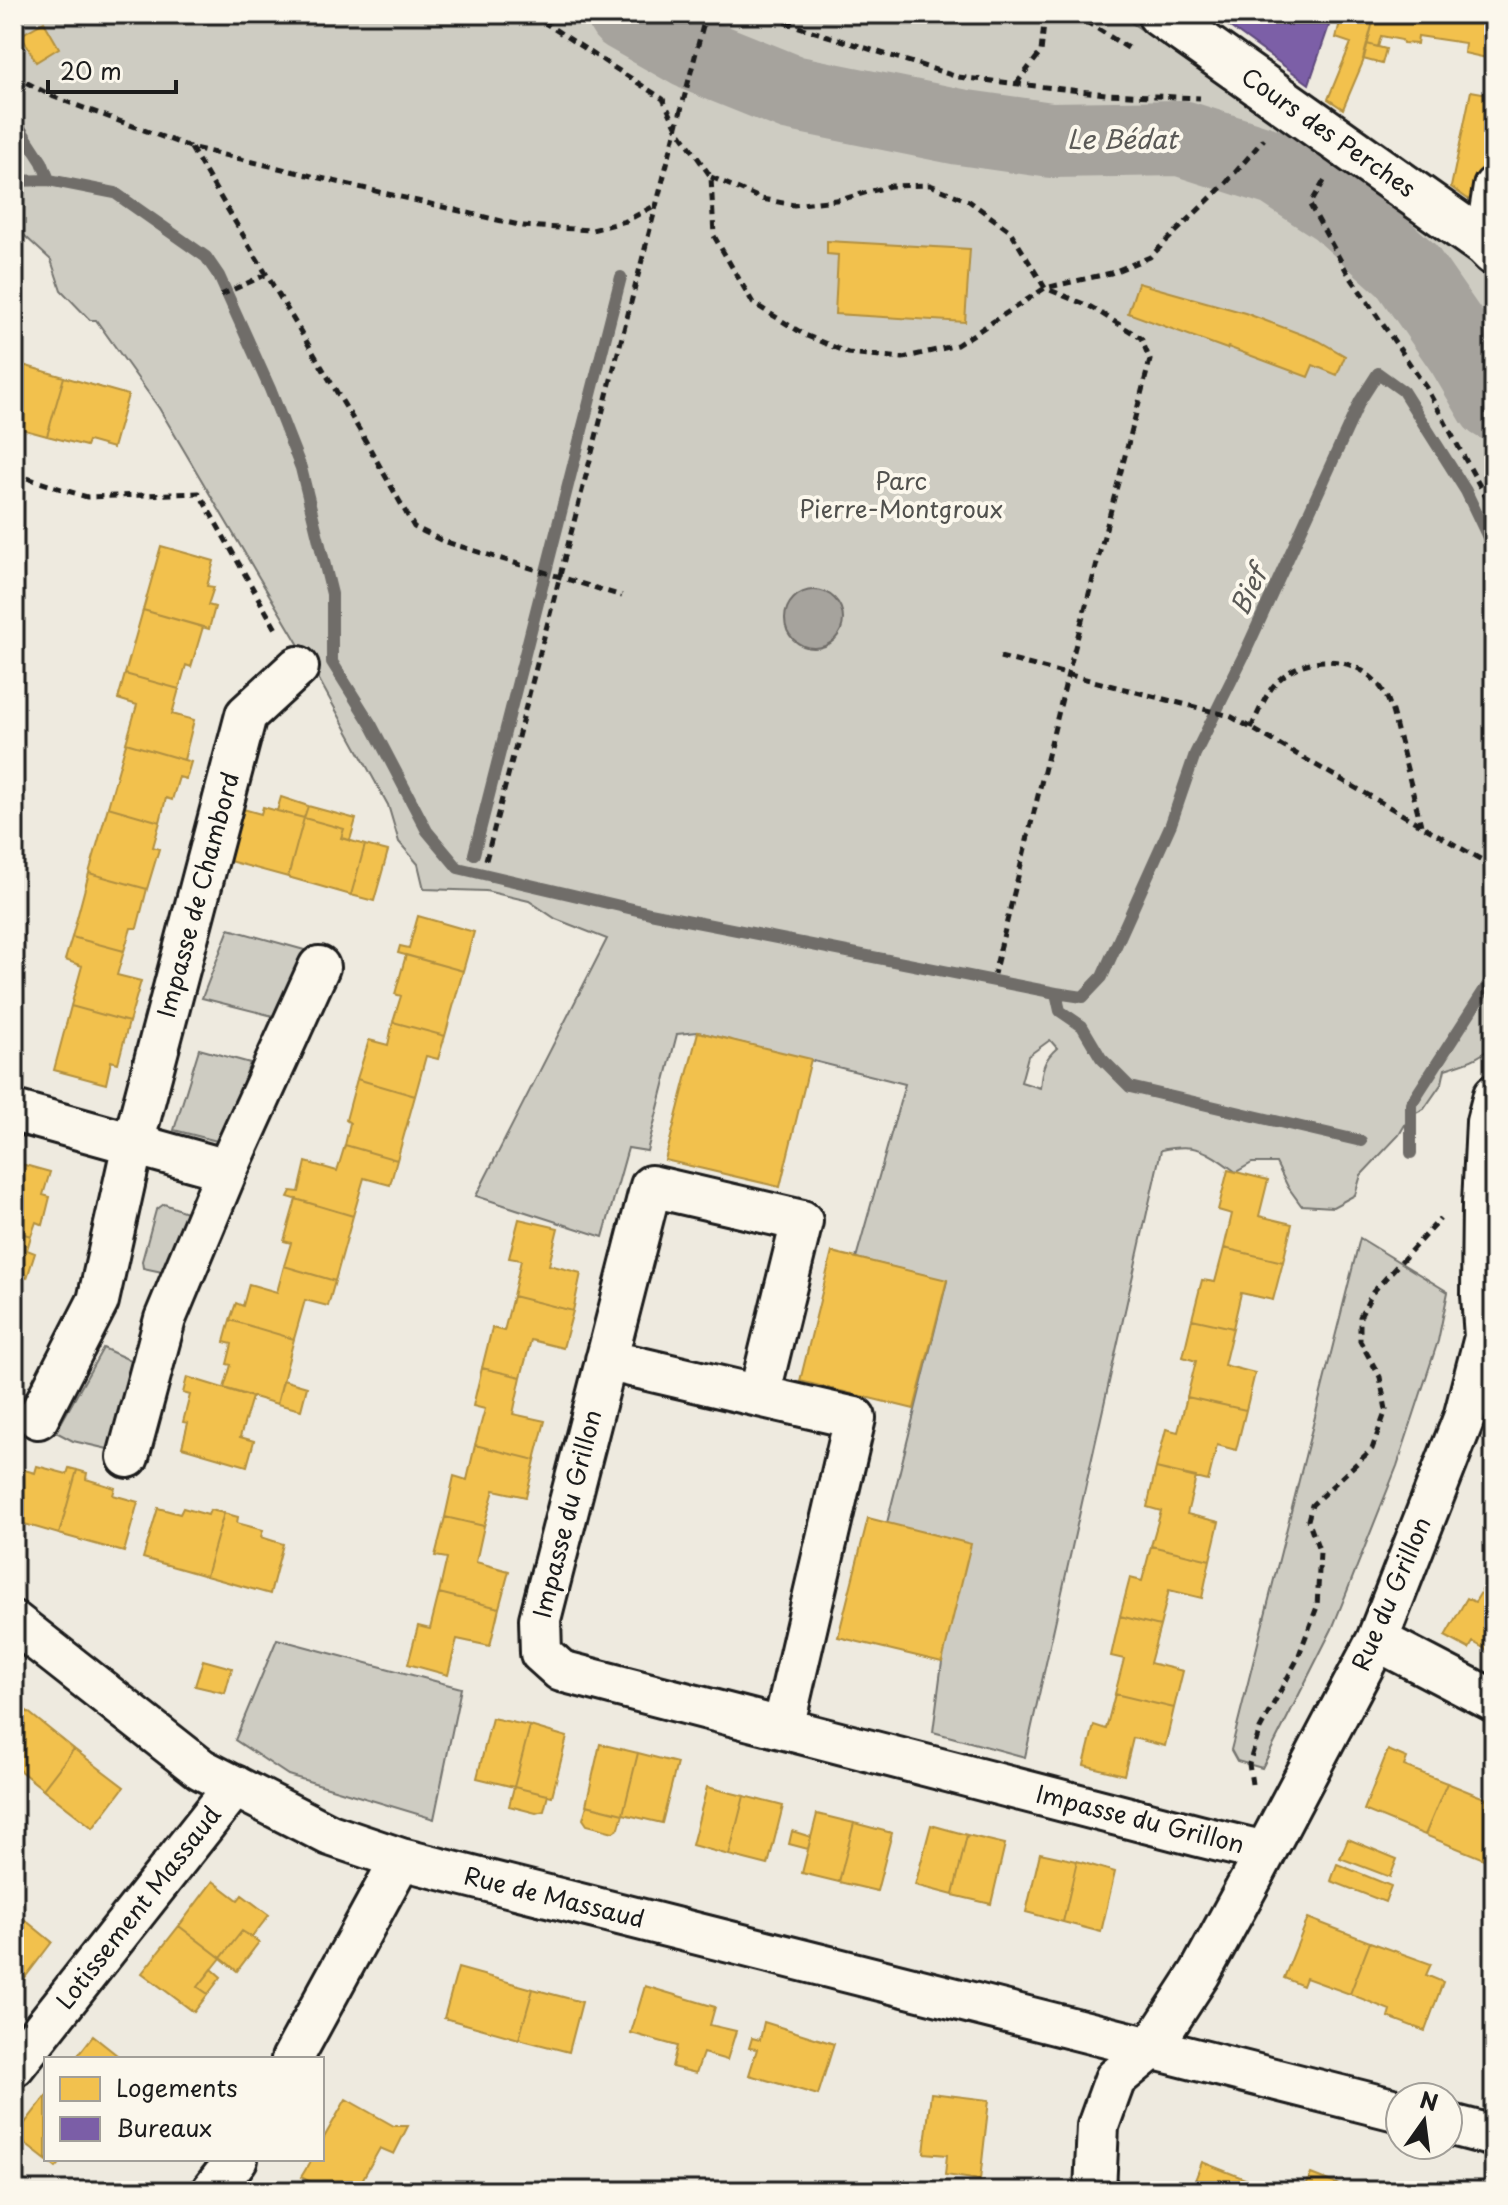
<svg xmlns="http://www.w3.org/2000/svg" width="1508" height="2205" font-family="'Playpen Sans',sans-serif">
	<rect width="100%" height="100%" fill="#eeeadf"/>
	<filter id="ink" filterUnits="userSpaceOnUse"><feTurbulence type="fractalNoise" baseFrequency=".0125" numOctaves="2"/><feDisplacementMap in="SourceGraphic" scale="16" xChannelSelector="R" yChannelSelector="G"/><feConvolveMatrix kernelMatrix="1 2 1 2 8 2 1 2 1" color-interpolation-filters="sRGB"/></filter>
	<g filter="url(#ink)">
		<path fill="#ceccc2" stroke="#75746f" stroke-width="2" fill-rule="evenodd" d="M14 14H1119L1483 268 1494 285V1042C1483 1059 1463 1063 1445 1069L1442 1083 1424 1109 1410 1116 1399 1135 1361 1175 1355 1195 1333 1207 1301 1205 1288 1187 1276 1163H1252L1236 1172C1207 1151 1197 1142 1161 1150L1025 1757 933 1732 942 1662 887 1523 947 1281 856 1258 905 1084 698 1032 677 1034 647 1151 628 1148 603 1237 476 1196 607 939 556 919 529 901 486 891 424 889 418 864 399 842 388 805 316 674 159 408 96 320H90L61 290 51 260 14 226ZM1050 1040 1057 1048C1043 1060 1042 1070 1040 1088L1021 1082 1028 1056Z
			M229 929 308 951 281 1018 202 998Z
			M199 1049 250 1063 221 1142 174 1130Z
			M164 1204 192 1214 167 1273 143 1268 142 1261 156 1210Z
			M1360 1238 1448 1292 1438 1341 1397 1466 1332 1629 1262 1768 1237 1761 1231 1750Z
			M103 1348 143 1366 108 1449 73 1441 56 1432Z
			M277 1639 461 1688 434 1819 288 1775 235 1740Z"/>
		<path fill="#a6a39d" stroke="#6f6d69" stroke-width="2" d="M785 619a29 29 0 1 1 58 0a29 29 0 1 1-58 0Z"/>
		<path fill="#f2c14e" stroke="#b2903f" stroke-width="2" d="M1342 14H1375L1363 62 1343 109 1328 99 1351 43 1336 38Z
			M1375 14 1494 16 1491 59 1464 53 1465 43 1418 36 1417 44 1403 43 1402 40 1381 36 1378 47 1367 44Z
			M44 22 59 48 36 62 21 35Z
			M1367 44 1386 49 1382 64 1363 59Z
			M1471 91 1494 95V108L1475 204 1451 187Z
			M827 241 970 249 965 322 835 314 838 255 827 254Z
			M1138 283 1245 313 1319 341 1345 356 1337 375 1313 365 1308 377 1228 347 1227 349 1128 313Z
			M14 349 19 350 16 363 64 377 47 436 14 427Z
			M64 377 128 395 113 448 88 441 86 446 47 436Z
			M161 546 214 561 207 586 214 587 208 605 215 607 209 629 143 610Z
			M143 610 203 627 191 667 186 665 179 689 125 674Z
			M125 674 179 689 172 714 194 720 184 760 126 743 137 705 118 699Z
			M126 743 191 762 186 779 179 777 172 800 166 798 160 822 108 807Z
			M281 797 308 806 304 818 277 811Z
			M308 806 356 819 350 840 341 838 344 829 304 818Z
			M108 807 160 822 153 847 159 849 147 889 89 873Z
			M236 807 261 814 263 807 304 818 288 877 222 859Z
			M304 818 344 829 341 838 365 845 351 895 288 877Z
			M365 845 388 851 374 901 351 895Z
			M89 873 147 889 137 928H131L124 951 72 937Z
			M418 916 474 932 463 971 398 953 400 946 409 948Z
			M72 937 124 951 117 975 141 981 129 1022 71 1006 82 966 65 960Z
			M406 955 463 971 445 1036 393 1022 401 996 395 994Z
			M71 1006 129 1022 118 1063 111 1061 106 1084 54 1070Z
			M393 1022 445 1036 438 1059 426 1056 415 1096 357 1079 369 1040 388 1045Z
			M698 1032 811 1059 780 1187 665 1160Z
			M357 1079 415 1096 397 1160 345 1145 350 1123 346 1120Z
			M345 1145 397 1160 390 1185 364 1178 353 1216 288 1197 291 1191 299 1192 306 1162 337 1171Z
			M14 1162 50 1172 43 1195 50 1197 43 1225 36 1222 31 1236 14 1231Z
			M1228 1170 1268 1180 1259 1216 1292 1224 1283 1262 1224 1248 1232 1214 1218 1210Z
			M296 1199 353 1216 335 1281 284 1266 291 1243 284 1241Z
			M519 1219 558 1228 549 1265 581 1273 573 1311 513 1296 521 1260 509 1258Z
			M14 1231 31 1236 27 1250 35 1253 27 1278 21 1276 14 1300Z
			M1224 1248 1283 1262 1273 1300 1241 1293 1233 1328 1192 1319 1202 1280 1215 1282Z
			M832 1252 947 1280 914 1409 800 1381Z
			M284 1266 335 1281 328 1306 305 1300 294 1339 230 1320 236 1303 243 1306 249 1284 277 1292Z
			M513 1296 573 1311 563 1348 531 1340 521 1377 482 1368 492 1328 504 1331Z
			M1192 1319 1233 1328 1224 1365 1255 1373 1246 1410 1187 1397 1196 1361 1183 1357Z
			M230 1320 294 1339 277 1404 224 1388 231 1365 227 1364 232 1344 224 1342Z
			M482 1368 521 1377 513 1414 545 1421 535 1460 475 1445 485 1409 473 1406Z
			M187 1377 252 1397 240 1437 254 1441 247 1466 182 1447 188 1423 183 1422 190 1395 183 1393Z
			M283 1380 307 1387 301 1410 277 1404Z
			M1187 1397 1246 1410 1236 1450 1217 1445 1208 1481 1156 1468 1166 1429 1178 1432Z
			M475 1445 535 1460 526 1497 494 1490 484 1526 445 1517 454 1476 467 1480Z
			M37 1466 67 1474 69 1468 77 1470 59 1534 14 1521V1467L35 1473Z
			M1156 1468 1196 1477 1187 1514 1219 1522 1210 1560 1151 1546 1161 1511 1147 1507Z
			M77 1470 87 1473 86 1479 115 1488 113 1495 138 1502 124 1552 59 1534Z
			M158 1508 180 1514 183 1508 208 1515 210 1510 224 1513 206 1576 143 1558Z
			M224 1513 238 1517 237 1523 263 1530 261 1537 283 1544 270 1594 206 1576Z
			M445 1517 484 1526 476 1562 509 1571 499 1608 439 1593 447 1558 435 1556Z
			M868 1518 971 1544 942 1662 838 1637Z
			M1151 1546 1210 1560 1202 1598 1169 1590 1160 1626 1120 1616 1130 1578 1142 1581Z
			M1486 1584 1494 1589V1654L1473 1642 1469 1649 1445 1636 1467 1598 1475 1602Z
			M439 1593 499 1608 490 1646 457 1639 448 1675 408 1664 418 1626 430 1629Z
			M1120 1616 1160 1626 1150 1663 1183 1671 1174 1708 1115 1694 1124 1659 1111 1656Z
			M203 1660 232 1668 225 1693 195 1686Z
			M1115 1694 1174 1708 1165 1746 1133 1738 1124 1775 1084 1765 1094 1725 1106 1729Z
			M27 1711 74 1749 43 1789 14 1766V1727Z
			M492 1718 530 1726 514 1787 477 1778Z
			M530 1726 567 1737 552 1796 514 1787Z
			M600 1744 638 1753 623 1814 586 1805Z
			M74 1749 124 1787 93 1828 43 1789Z
			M1388 1750 1407 1758 1404 1766 1447 1783 1425 1835 1364 1810Z
			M638 1753 677 1763 662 1823 623 1814Z
			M1447 1783 1489 1800 1492 1794 1494 1795V1846L1492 1845 1486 1860 1425 1835Z
			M514 1787 548 1795 544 1811 536 1813 509 1806Z
			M707 1787 744 1796 729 1855 692 1845Z
			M744 1796 783 1806 768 1865 729 1855Z
			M587 1805 623 1814 619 1828 613 1832 587 1825 583 1819Z
			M817 1814 854 1823 839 1882 802 1873Z
			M854 1823 892 1833 877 1891 839 1882Z
			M931 1825 967 1835 953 1895 915 1885Z
			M792 1831 811 1837 808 1849 789 1844Z
			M967 1835 1005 1844 991 1904 953 1895Z
			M1348 1839 1397 1859 1390 1877 1340 1858Z
			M1040 1853 1077 1861 1063 1922 1026 1912Z
			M1077 1861 1115 1872 1101 1932 1063 1922Z
			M1337 1864 1391 1886 1385 1902 1331 1881Z
			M213 1881 238 1900 242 1895 269 1915 252 1937 242 1931 221 1958 179 1926Z
			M14 1911 52 1942 14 1992Z
			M1308 1918 1370 1942 1350 1994 1306 1978 1303 1986 1284 1978Z
			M179 1926 221 1958 198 1987 208 1994 194 2012 142 1973Z
			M242 1931 259 1942 237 1971 221 1958Z
			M1370 1942 1431 1964 1426 1975 1443 1982 1425 2031 1388 2017 1390 2010 1350 1994Z
			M458 1968 533 1989 519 2039 444 2018Z
			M212 1969 221 1977 208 1994 198 1987Z
			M645 1986 715 2007 710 2025 736 2031 727 2060 703 2053 696 2073 672 2067 677 2046 631 2033Z
			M533 1989 582 2002 569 2052 519 2039Z
			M764 2022 834 2044 818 2095 749 2075 757 2049 749 2048 752 2038 760 2040Z
			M93 2036 122 2059H75Z
			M931 2093 989 2100 980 2180 945 2175 947 2155 924 2153Z
			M46 2096V2159H64L56 2168 15 2136Z
			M346 2099 394 2126H408L394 2154 380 2148 356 2191H327L301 2177 312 2159H322V2141Z
			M1202 2162 1253 2182 1250 2191H1191Z
			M1311 2174 1354 2191H1304Z"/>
		<path fill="#7b5ea7" stroke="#5e4a7d" stroke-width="2" d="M1212 14H1333L1309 84Z"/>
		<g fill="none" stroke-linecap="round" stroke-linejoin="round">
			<path stroke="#6f6d69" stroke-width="12" d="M14 119 42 162 49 180
				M14 181 49 180 115 193 206 257 219 276 270 389 301 468 332 594V662L372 726 427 831 458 868 650 913 1056 993 1060 1011 1082 1026 1101 1058 1130 1087 1361 1141
				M474 854 621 277
				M1056 993 1083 997 1102 977 1171 824 1195 754 1244 655 1360 401 1378 373 1403 391 1466 491 1494 550
				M1411 1153V1104L1494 975"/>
			<path stroke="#a6a39d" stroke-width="76" d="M625 14 692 52
				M698 55 792 93 960 127 1051 140 1181 138 1278 169 1338 208 1407 270 1464 352 1494 403"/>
			<defs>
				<path id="street" d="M1485 244 1494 187
					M14 1111 227 1170
					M606 1360 759 1396
					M38 1418 98 1301 133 1144 246 715 298 667
					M128 1457 165 1319 227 1170 319 967
					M14 1622 201 1769 330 1835 401 1859 1400 2111
					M1377 1640 1494 1701
					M783 1728 855 1418 759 1396 802 1221 651 1186 540 1619 541 1653 561 1671 1199 1836 1265 1852
					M292 2059 401 1859
					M14 2066 235 1786
					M1448 2124 1494 2136
					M212 2191 237 2159
					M1095 2191 1098 2126 1115 2079 1150 2050 1200 1973 1249 1883 1377 1640 1464 1418 1485 1337 1482 1295 1483 1204 1487 1122 1494 1095"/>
				<path id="secondary" d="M1160 14 1485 244 1494 253"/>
			</defs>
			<use href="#street" stroke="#1c1c1c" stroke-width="46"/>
			<use href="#secondary" stroke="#1c1c1c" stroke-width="50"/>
			<path stroke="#1c1c1c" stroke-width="5" stroke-dasharray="8 6" stroke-linecap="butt" d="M531 14 663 99 677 128 711 177 714 236 753 303 805 335 848 353 903 358 957 345 1045 288 1111 273 1150 257 1227 182 1264 139
				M758 14 958 77 1106 94 1200 98
				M1074 14 1131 50
				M791 25 792 14
				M14 76 54 97 190 147 523 226 592 230 626 221 654 206
				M1016 84 1041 52 1045 14
				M191 148 360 431 414 527 443 541 622 596
				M711 177 762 199 794 205 843 199 890 186 930 185 969 201 1010 231 1045 288 1091 307 1141 338 1150 360 1068 674 994 974
				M1324 181 1310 205 1347 272 1427 389 1494 512
				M221 295 265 275
				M14 474 87 497 199 493 277 631
				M1000 657 1230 716 1494 867
				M1251 728C1257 715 1263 701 1271 689 1299 650 1361 652 1385 694 1393 708 1395 726 1400 741 1407 769 1414 797 1421 825
				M486 860 706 14
				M1252 1784 1249 1764 1260 1729 1297 1660 1317 1607 1320 1552 1308 1520 1312 1505 1372 1449 1386 1410 1380 1377 1360 1341V1317L1373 1292 1440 1219"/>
			<use href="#street" stroke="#fbf7ec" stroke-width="40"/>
			<use href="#secondary" stroke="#fbf7ec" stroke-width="44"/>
		</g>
	</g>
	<g text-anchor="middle" stroke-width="8" stroke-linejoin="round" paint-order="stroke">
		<g font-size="24" fill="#1c1c1c" stroke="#fbf7ec">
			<text transform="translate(1328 133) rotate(35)" y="8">Cours des Perches</text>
			<text transform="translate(199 895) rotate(-75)" y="8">Impasse de Chambord</text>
			<text transform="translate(568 1514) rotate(-76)" y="8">Impasse du Grillon</text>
			<text transform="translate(1392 1594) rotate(-67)" y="8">Rue du Grillon</text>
			<text transform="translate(1140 1820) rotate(14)" y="8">Impasse du Grillon</text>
			<text transform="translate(554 1898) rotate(14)" y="8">Rue de Massaud</text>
			<text transform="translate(139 1908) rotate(-52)" y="8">Lotissement Massaud</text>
		</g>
		<g font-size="24" fill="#51514e" stroke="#fbf7ec">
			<text x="901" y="490">Parc<tspan x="901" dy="28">Pierre-Montgroux</tspan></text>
		</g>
		<g font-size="26" font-style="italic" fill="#5a5956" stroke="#fbf7ec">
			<text x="1122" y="149">Le Bédat</text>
			<text transform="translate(1249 591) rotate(-64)" y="9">Bief</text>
		</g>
	</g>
	<rect width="1508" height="2205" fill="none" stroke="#fbf7ec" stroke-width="48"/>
	<rect x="24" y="24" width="1460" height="2157" fill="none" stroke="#1c1c1c" stroke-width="3" filter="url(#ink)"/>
	<rect x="44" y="2057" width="280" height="104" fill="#fbf7ec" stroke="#a29f99" stroke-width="2"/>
	<rect x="60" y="2077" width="40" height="24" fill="#f2c14e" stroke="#a29f99" stroke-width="2"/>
	<text x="116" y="2097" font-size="24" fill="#1c1c1c">Logements</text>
	<rect x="60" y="2117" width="40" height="24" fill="#7b5ea7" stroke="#a29f99" stroke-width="2"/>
	<text x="116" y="2137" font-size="24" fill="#1c1c1c">Bureaux</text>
	<g transform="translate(1424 2121) rotate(14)"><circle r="38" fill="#fbf7ec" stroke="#a29f99" stroke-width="2"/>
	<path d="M0-6L14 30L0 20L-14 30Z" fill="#1c1c1c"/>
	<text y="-12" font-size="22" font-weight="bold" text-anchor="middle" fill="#1c1c1c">N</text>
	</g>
	<path d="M48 80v12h128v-12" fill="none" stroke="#1c1c1c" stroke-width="4"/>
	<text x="60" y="80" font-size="24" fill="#1c1c1c" stroke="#fbf7ec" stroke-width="6" paint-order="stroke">20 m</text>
</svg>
